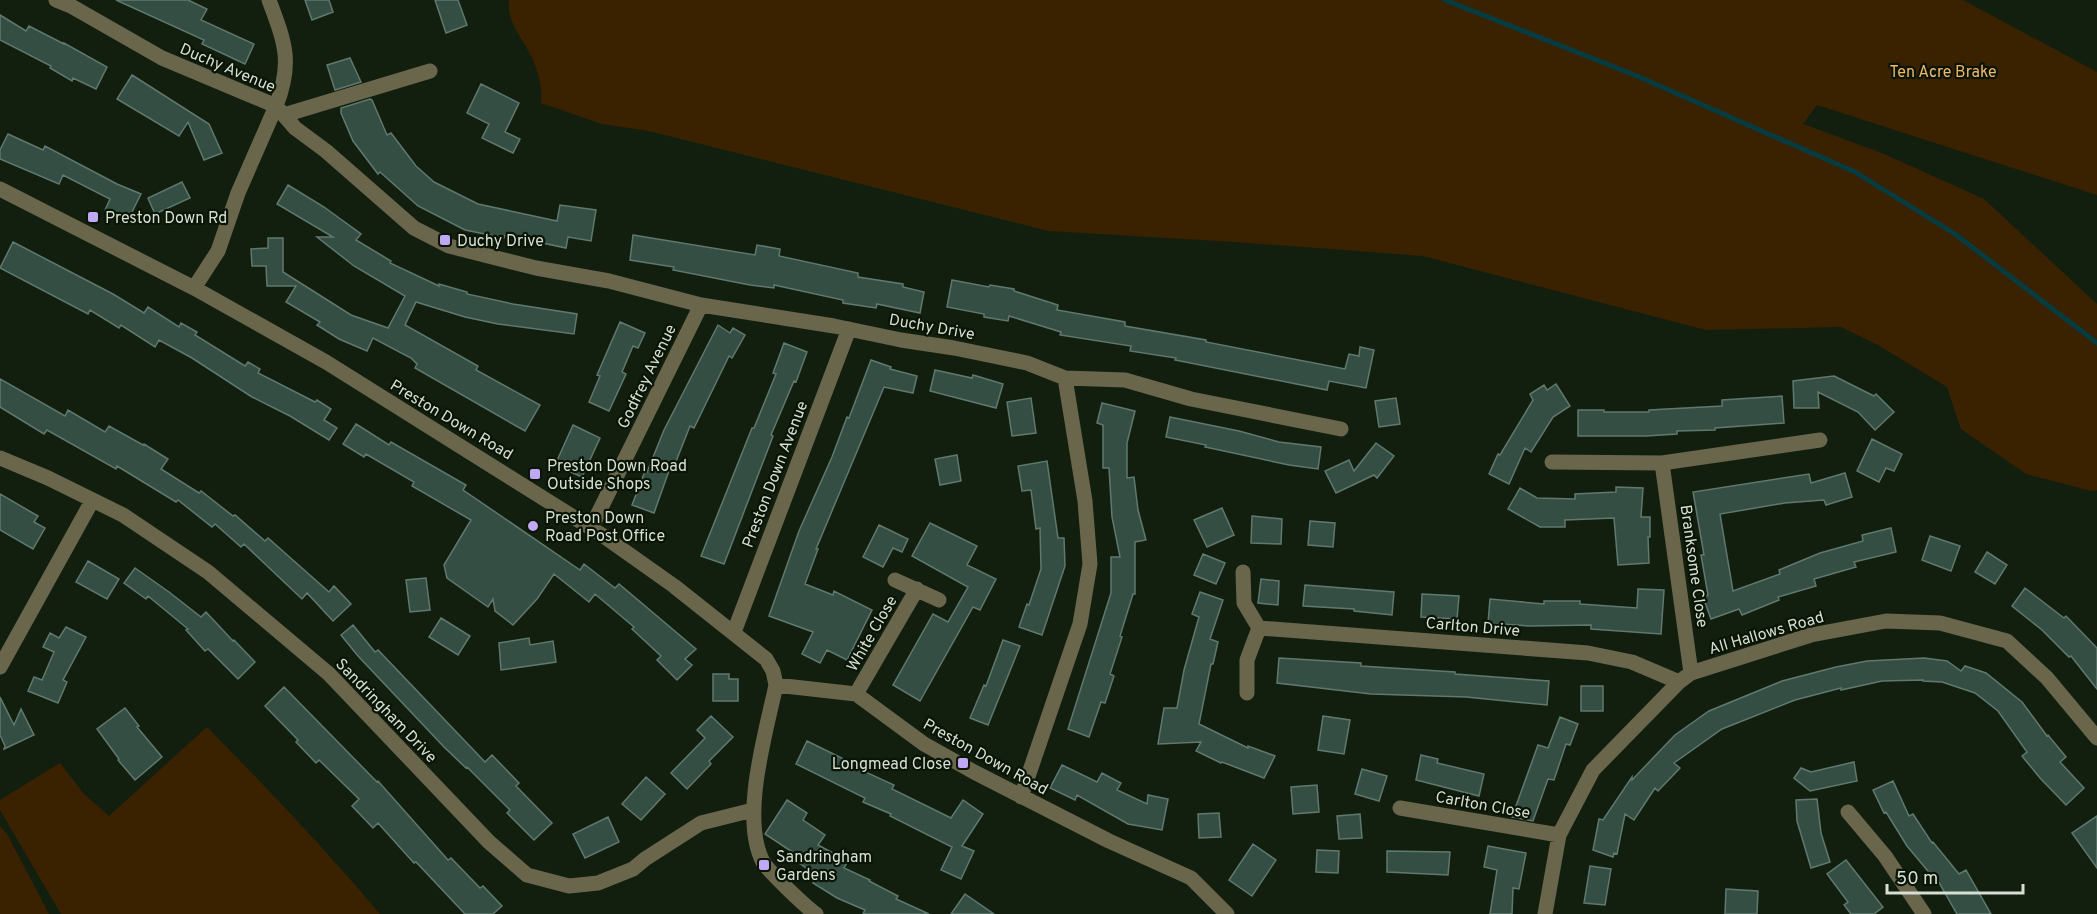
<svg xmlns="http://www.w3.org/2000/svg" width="2097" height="914" font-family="Overpass,sans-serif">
	<rect width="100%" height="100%" fill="#131f0e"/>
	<path fill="#3a2200" d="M509 0H1963L2097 72V195L1817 105 1803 124 1884 154 1984 199 2097 304V490L2091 491 2026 474 1961 429 1947 387 1878 345 1841 327 1706 330 1423 256 1235 242 1049 231 649 131 602 124 541 103C543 87 537 66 529 52 520 34 507 22 509 0Z
		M207 727C267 788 325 849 380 914H61L0 810V800L60 763 84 794 109 816Z
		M0 826 7 834 49 914H0Z"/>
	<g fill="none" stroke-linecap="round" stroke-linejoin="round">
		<path stroke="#063c3f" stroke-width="5" d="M1445 0 1637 76 1855 172 1955 234 2097 343"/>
	</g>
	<path fill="#354e44" stroke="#5f796f" stroke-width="1.5" d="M116 0H188L207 9 201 20 254 44 245 64 202 44 204 40Z
		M305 0H329L333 12 312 20Z
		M435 0H458L467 25 446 33Z
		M0 15 26 31 29 26 64 44V43L107 67 96 89 73 78 72 81 50 68 51 66 0 40Z
		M350 58 361 82 335 90 327 65Z
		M132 75 209 124 222 153 204 160 188 122 179 136 117 99Z
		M481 84 519 103 505 132 520 139 513 153 482 138 489 124 467 113Z
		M370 99 372 100 387 135 391 133 416 166 434 182 478 204 557 221 560 205 596 210 591 241 568 237 566 248 505 235 504 238 465 230 418 206 380 172 378 174 353 141 341 113V108Z
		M8 134 43 150 45 146 117 184 141 194 128 220 105 210 110 199 63 175 59 184 0 159V150Z
		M182 182 190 198 155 214 148 198Z
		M288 185 324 207 361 234 356 240 391 261 390 263 439 286V284L467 292V294L513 304 577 314 574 334 498 324 465 317 416 302 405 325 478 366 476 370 540 405 525 431 415 368 417 364 411 358 373 338 367 351 339 339 317 325 320 322 286 302 296 286H267L266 266H252L251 249 268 248V238H283V272L351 315 388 328 405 296 354 266 317 237H333L277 204Z
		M633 235 755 255 757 245 780 249 779 256 858 273V277L903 284V287L924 292 920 313 877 304 876 308 843 303V300L774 285V288L750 285 673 270 674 267 630 260Z
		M13 242 113 294 144 313 148 307 179 327 181 323 197 332 195 335 245 366 248 362 260 369 258 373 315 402 317 400 331 409 324 420 337 428 329 440 290 416 252 397 192 358 159 340 155 347 121 325 119 328 90 310 88 314 0 268Z
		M952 280 989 287 990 285 1014 289V291L1058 305 1057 310 1125 322V326L1206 340V342L1345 369 1349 354 1359 356 1360 347 1374 350 1366 388 1329 381 1327 390 1175 360 1176 358 1130 351 1131 346 1060 335 1061 332 1009 316 1008 321 984 317V314L947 307Z
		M620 322 645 333 638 348 633 346 622 372 626 374 609 411 589 402 600 376 597 375Z
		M718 325 730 333 733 328 745 335 732 358 729 356 694 428 690 426 673 469 670 468 654 513 632 505 645 471 647 472 664 430Z
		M784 343 807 352 796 382 794 381 771 435 773 436 724 564 701 556 752 428H754L776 374 773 373Z
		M871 360 891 367 890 369 917 376 913 393 884 387 816 549H818L805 584 833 595 834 591 872 610 847 660 827 650 820 663 802 654 813 632 769 616 799 531 832 457 847 417 849 418Z
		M935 370 972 378 973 375 1003 384 996 408 930 391Z
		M1834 376 1874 396 1876 394 1894 412 1875 430 1858 412 1818 392 1819 408H1794L1793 381Z
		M0 379 65 416 68 410 105 432 109 426 143 445 144 444 168 459 161 469 199 493 201 491 233 516 235 515 265 541 268 538 329 592 334 586 351 604 333 621 307 593 302 599 244 544 241 547 215 524 212 527 178 500 176 502 117 466 116 469 47 430 44 434 0 407Z
		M1556 384 1570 406 1553 417 1531 452 1525 448 1509 484 1489 474 1498 454 1500 455 1533 400 1530 394 1544 385 1547 390Z
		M1782 396 1784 423 1715 428V430L1677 431V434L1646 436H1578V410H1604V412H1649V410L1722 406V400Z
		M1031 398 1036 433 1012 436 1007 402Z
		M1396 398 1400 424 1379 427 1375 401Z
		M1102 403 1135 411 1127 443V478L1134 477 1138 510 1146 540 1135 542V594H1133L1120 636 1122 637 1110 674 1114 676 1105 703 1101 702 1089 737 1068 729 1111 593V557H1120L1112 517 1109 468H1103V425L1097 423Z
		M1170 417 1239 431 1279 442 1321 447 1318 469 1289 465 1205 447 1206 445 1166 437Z
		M356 424 389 445 391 442 466 485 463 490 580 570 584 564 615 588 619 584 696 649 685 659 692 665 677 680 657 660 661 656 632 629 634 627 595 594 589 602 554 574 537 599 513 625 495 611 493 599 488 607 447 578 444 565 471 520 412 486 414 482 366 454 364 457 343 444Z
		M573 425 600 438 582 477 555 465Z
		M1872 439 1902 454 1894 471 1886 468 1879 482 1857 471Z
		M1376 443 1394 456 1377 478 1374 475 1336 493 1325 471 1349 460 1354 471Z
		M957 455 961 481 940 485 935 459Z
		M1047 461 1058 538H1064L1065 566 1042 635 1019 627 1027 604 1029 605 1041 569 1040 528 1036 529 1031 490 1022 491 1018 466Z
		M1845 473 1852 497 1826 505 1824 500 1785 503 1720 514 1733 591 1780 574 1779 570 1820 553 1863 541 1862 535 1891 528 1896 552 1854 562 1856 567 1814 579 1816 586 1778 597 1779 600 1742 615 1739 609 1711 619 1703 597 1708 595 1701 555H1704L1693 492 1809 474 1811 483Z
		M1616 487 1643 488 1641 517H1650V537H1648L1649 563 1618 565 1614 518 1565 520V527H1540L1508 509 1520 488 1537 498 1575 499V494L1616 492Z
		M0 494 38 516 34 522 45 528 33 549 0 530Z
		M1222 508 1234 535 1207 547 1194 520Z
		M1252 516 1282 519 1281 544 1251 543Z
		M1310 521 1335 523 1333 547 1308 545Z
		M930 523 977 546 967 565 996 579 980 610 973 607 920 701 893 685 933 614 948 622 968 587 912 556Z
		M879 525 908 539 902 552 893 548 883 567 863 557Z
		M1930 536 1960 546 1951 571 1922 560Z
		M1987 552 2007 565 1995 584 1975 572Z
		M1203 554 1225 563 1216 584 1194 575Z
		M88 561 119 579 107 599 76 582Z
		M135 568 169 592 201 617 206 612 233 641 234 640 255 662 238 679 208 649 205 651 186 630 188 629 148 596 146 599 124 583Z
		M426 578 430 610 410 612 406 580Z
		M1261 579 1279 581 1278 605 1258 603Z
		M1305 585 1394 592 1392 615 1354 611V609L1303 606Z
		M2025 588 2064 618 2066 616 2097 648V689L2071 656 2069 657 2042 630 2012 606Z
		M1638 589 1664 590 1661 634 1591 629V625L1529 626 1488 623 1490 599 1544 604V601H1580V604L1637 608Z
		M1200 592 1223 600 1210 639 1218 642 1213 664H1211L1199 724 1248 748V746L1275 756 1264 778 1222 762 1221 763 1196 751 1201 742 1158 744 1164 708H1177L1184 670 1199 617 1192 614Z
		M1422 594 1459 596 1457 619 1421 617Z
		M441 618 470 636 458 655 429 637Z
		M353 625 375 652 378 650 485 762 492 755 519 783 516 786 552 823 534 840 507 813 510 810 467 767 466 768 444 747 358 656 341 635Z
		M66 627 86 637 63 680 67 682 58 703 28 691 34 677 42 680 54 652 43 647 50 633 59 638Z
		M529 638 530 645 553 641 556 662 501 670 499 643Z
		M1003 640 1020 646 988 725 970 718 984 685 986 686Z
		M1279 658 1361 663V666L1455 672V674L1549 681 1547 705 1466 697 1371 694 1277 683Z
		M1924 658 1947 661 1961 671 1965 666 1986 673 2022 702 2047 736 2048 735 2066 757 2060 762 2084 788 2066 805 2040 778 2022 756 2027 752 1998 711 1975 693 1942 682 1923 681V680L1882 681 1841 690V688L1795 700 1722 729 1674 763 1680 768 1658 791 1655 788 1634 820 1625 814 1617 854 1614 853 1613 857 1593 850 1599 819 1603 820 1632 777V780L1675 735 1709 711 1782 681 1836 667 1867 661Z
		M713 674H729V679H738V701H713Z
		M1581 686H1603V711H1581Z
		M284 687 377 782 378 781 448 860 451 858 480 888 483 886 502 906 493 914H465L416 862 414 863 378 823 373 828 352 806 359 799 319 760 316 763 296 742 298 740 265 706Z
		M0 697 14 725 21 709 34 735 4 749 5 746 0 735Z
		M125 708 139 726 137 727 162 757 135 780 118 760 119 759 97 729Z
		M711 716 733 737 709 761 711 764 687 789 671 773 705 738 697 730Z
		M1323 716 1350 720 1344 754 1318 750Z
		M1560 717 1578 724 1570 745 1566 744 1554 780 1548 779 1533 821 1512 817 1538 745 1548 748Z
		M807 741 862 768 861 770 894 785 892 789 951 818 963 800 983 814 962 846 974 851 961 879 941 870 952 847 890 816 891 814 863 802 865 798 796 764Z
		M1421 755 1438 759 1437 763 1484 774 1479 796 1416 780Z
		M1854 762 1857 781 1810 791 1794 778 1801 768 1811 772Z
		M1062 765 1097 782 1102 773 1121 783 1117 790 1147 804 1148 795 1168 799 1162 830 1128 824 1077 795 1075 800 1050 788Z
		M1362 769 1387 776 1379 801 1355 794Z
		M646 777 665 794 641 820 622 804Z
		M1893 781 1909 816 1913 814 1932 843 1933 842 1959 874 1966 870 1991 914H1957L1934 874 1932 876 1907 846 1886 812 1884 813 1873 790Z
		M1317 785 1319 812 1293 814 1291 787Z
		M1817 799 1821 833 1830 862 1811 868 1797 821 1796 800Z
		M787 800 807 813 803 820 825 835 818 845 848 861 844 868 870 880 869 881 898 896 896 899 929 914H863L865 910 837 898 813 883 817 876 791 857 794 853 765 834Z
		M1219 813 1221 837 1199 838 1198 814Z
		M1360 814 1362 838 1339 839 1337 816Z
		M2097 816V868L2072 833Z
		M608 817 619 842 585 858 573 834Z
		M1253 844 1276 860 1252 896 1229 880Z
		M1488 846 1526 853 1519 889 1513 888 1512 914H1490L1497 870 1484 867Z
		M1317 850 1339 851 1338 873 1316 872Z
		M1387 851 1450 852 1448 875 1387 872Z
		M1846 860 1883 907 1874 914H1851L1844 905 1848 902 1827 874Z
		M1590 866 1611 869 1605 905 1584 903Z
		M1726 889 1758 891 1757 914H1725Z
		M965 894 994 914H951Z"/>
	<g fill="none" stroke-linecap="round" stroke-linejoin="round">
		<path stroke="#69664c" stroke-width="15" d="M56 0 71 6 162 58 276 106 238 193 218 251 194 288
			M269 0C285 43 293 62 276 106L295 128 326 151 414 228 449 246 536 268 609 281 701 305 834 326 901 340 954 348 1027 363 1065 378 1125 380 1191 399 1341 429
			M284 115 430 71
			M0 189 194 288 326 362 602 535 674 586 766 659 773 671 776 685C766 732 740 818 763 862 768 871 807 908 816 914
			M0 458 48 478 123 515 208 572 329 674 489 842 527 875 569 886 598 883 633 869 645 859 701 823 753 810
			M1552 462 1662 463 1820 440
			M1662 463 1691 673
			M591 528 701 305
			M1243 572 1244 603 1259 628
			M895 580 939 600
			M734 632 849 329
			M0 667 92 501
			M776 685 856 694 924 744 974 772 1109 841 1191 878 1227 914
			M1247 693V660L1259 628 1588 653 1632 662 1679 682
			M856 694 917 589
			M1021 797 1080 624 1090 564 1085 501 1065 378
			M1400 808 1559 835
			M1848 812 1885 856 1924 914
			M1545 914 1559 835 1593 770 1679 682 1691 673 1811 635 1886 621 1940 623 2007 641 2047 678 2097 738"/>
	</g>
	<g fill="#bfa8f4" stroke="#0a1506" stroke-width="2">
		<rect x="87" y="211" width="12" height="12" rx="3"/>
		<rect x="439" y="234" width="12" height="12" rx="3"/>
		<rect x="529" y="468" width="12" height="12" rx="3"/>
		<circle cx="533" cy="526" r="6"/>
		<rect x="957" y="757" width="12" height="12" rx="3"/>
		<rect x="758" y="859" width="12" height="12" rx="3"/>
	</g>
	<g text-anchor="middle" stroke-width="4.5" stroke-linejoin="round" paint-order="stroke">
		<g font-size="16" fill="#d7dfd4" stroke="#0a1506">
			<text transform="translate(228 67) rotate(23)" y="6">Duchy Avenue</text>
			<text transform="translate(932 326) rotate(10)" y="6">Duchy Drive</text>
			<text transform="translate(646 376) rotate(-64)" y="6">Godfrey Avenue</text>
			<text transform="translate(452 419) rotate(31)" y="6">Preston Down Road</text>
			<text transform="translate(774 474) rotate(-69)" y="6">Preston Down Avenue</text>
			<text transform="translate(1695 566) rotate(82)" y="6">Branksome Close</text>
			<text transform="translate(1473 626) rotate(5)" y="6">Carlton Drive</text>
			<text transform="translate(1766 632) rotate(-16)" y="6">All Hallows Road</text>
			<text transform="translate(871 633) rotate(-60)" y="6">White Close</text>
			<text transform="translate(387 710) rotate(46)" y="6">Sandringham Drive</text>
			<text transform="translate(986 756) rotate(29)" y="6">Preston Down Road</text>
			<text transform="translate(1483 804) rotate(10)" y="6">Carlton Close</text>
		</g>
		<g font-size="16" fill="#f3b76b" stroke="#0a1506">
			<text x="1943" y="77">Ten Acre Brake</text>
		</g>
		<g font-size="16" fill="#d7dfd4" stroke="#0a1506" text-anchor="start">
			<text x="105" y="223">Preston Down Rd</text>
			<text x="457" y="246">Duchy Drive</text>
			<text x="547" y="471">Preston Down Road<tspan x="547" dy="18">Outside Shops</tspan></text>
			<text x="545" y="523">Preston Down<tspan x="545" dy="18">Road Post Office</tspan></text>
			<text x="951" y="769" text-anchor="end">Longmead Close</text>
			<text x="776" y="862">Sandringham<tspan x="776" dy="18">Gardens</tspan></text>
		</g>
	</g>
	<path d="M1887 884v9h136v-9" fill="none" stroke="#d7dfd4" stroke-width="3"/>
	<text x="1896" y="884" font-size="18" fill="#d7dfd4" stroke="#0a1506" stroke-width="4.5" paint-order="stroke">50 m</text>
</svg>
